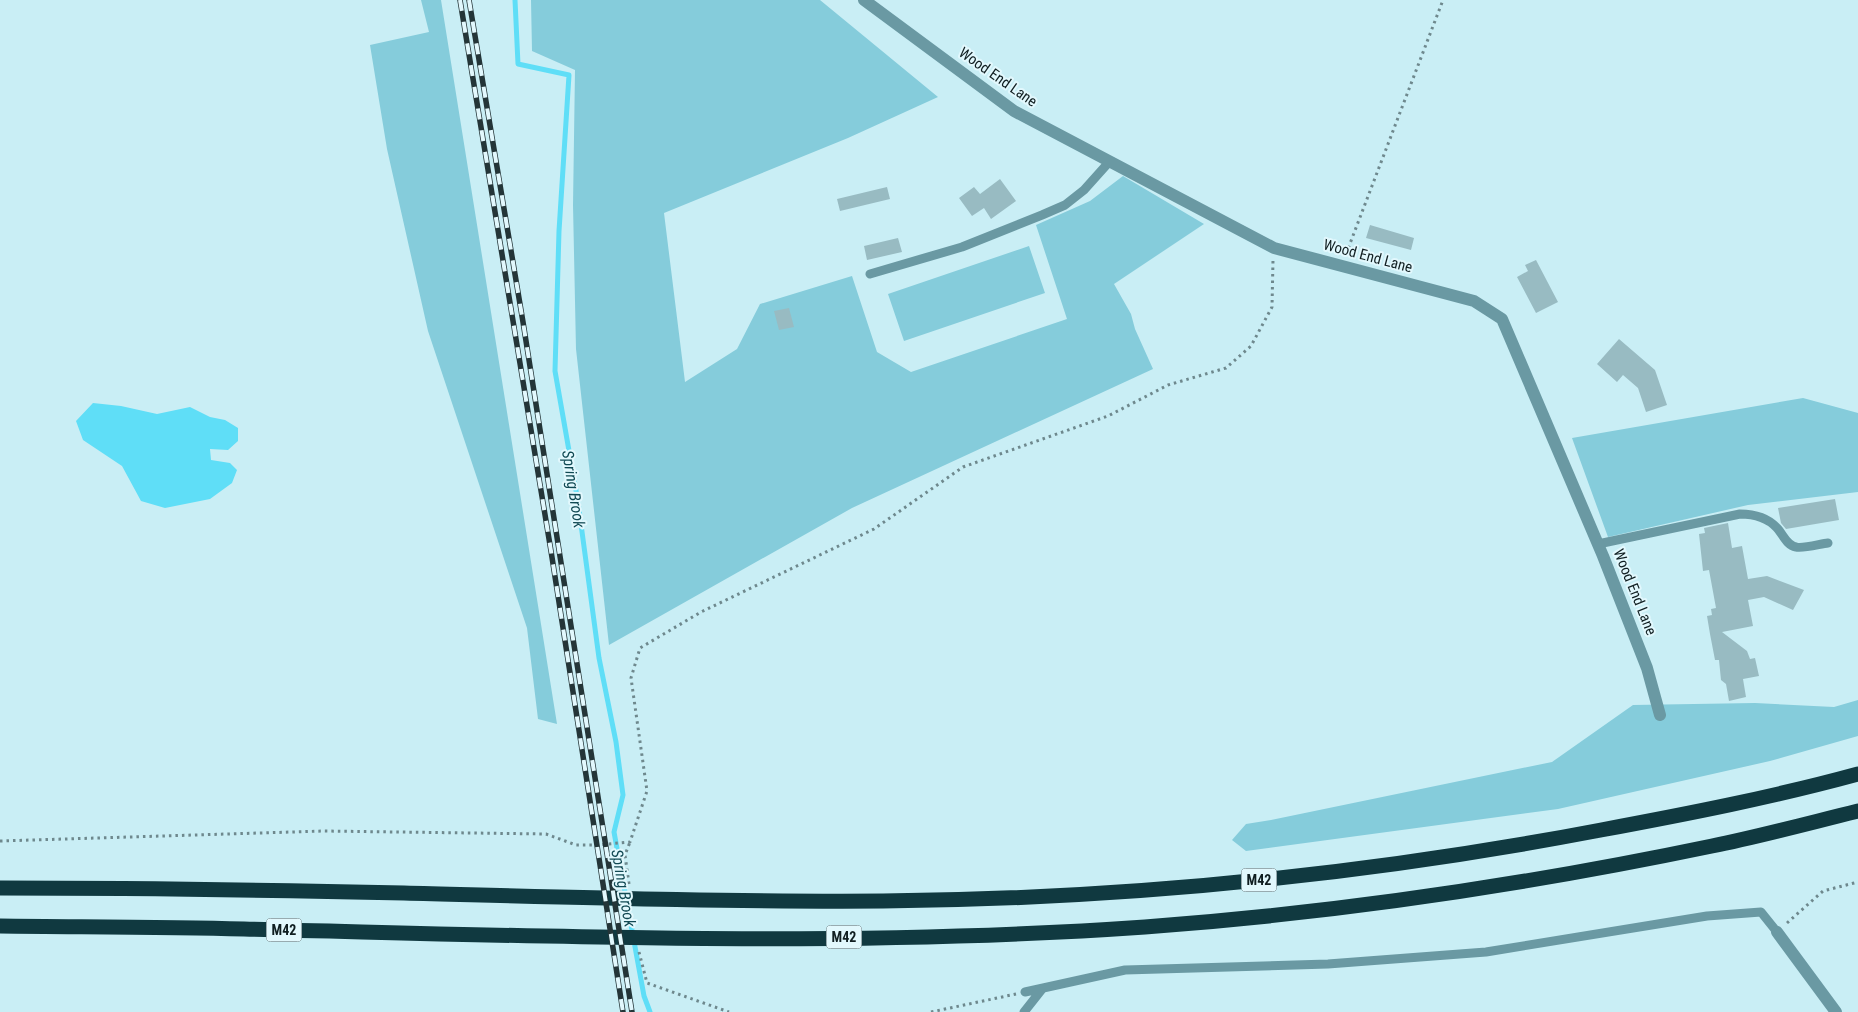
<svg xmlns="http://www.w3.org/2000/svg" width="1858" height="1012" font-family="'Roboto Condensed',sans-serif">
	<rect width="100%" height="100%" fill="#c9eef5"/>
	<path fill="#85ccdb" d="M421 0H441L557 724 538 719 527 628 428 331 387 149 370 45 429 32Z
		M531 0H820L938 97 848 138 664 213 685 382 737 349 760 304 852 276 877 352 911 372 1067 319 1036 225 1090 201 1123 176 1204 224 1114 284 1131 314 1135 329 1153 369 852 508 609 645 576 349 573 205 575 70 532 51Z
		M1029 246 1045 293 904 341 888 294Z
		M1803 398 1858 413V492L1748 505 1608 537 1572 438Z
		M1858 700V736L1770 761 1558 809 1246 851 1232 840 1246 824 1271 820 1552 762 1633 705 1755 703 1834 707Z"/>
	<path fill="#5fdef7" d="M93 403 121 406 157 414 190 407 210 417 225 420 238 428V441L228 450 210 449 211 460 230 463 237 470 232 483 210 499 165 508 141 501 122 466 83 440 76 421Z"/>
	<g fill="none" stroke-linecap="round" stroke-linejoin="round">
		<path stroke="#5fdef7" stroke-width="5" d="M515 0 518 64 569 75 559 231 555 371 578 502 599 658 616 742 623 795 614 832 644 996 650 1012"/>
	</g>
	<path fill="#98bbc2" d="M1000 179 1016 201 991 219 984 208 972 216 959 198 974 187 980 194Z
		M887 187 890 199 840 211 837 199Z
		M1370 225 1414 238 1411 250 1366 238Z
		M898 238 902 252 867 260 864 246Z
		M1536 260 1558 302 1536 313 1517 277 1528 271 1525 265Z
		M789 308 794 327 779 330 774 311Z
		M1619 339 1655 370 1667 405 1646 412 1638 388 1623 375 1617 382 1597 364Z
		M1835 499 1839 520 1786 529 1781 523 1778 508Z
		M1728 523 1732 548 1742 546 1748 579 1767 576 1804 590 1793 610 1764 597 1748 600 1753 626 1722 632 1747 651 1750 659 1755 658 1759 676 1743 679 1746 697 1729 701 1726 684 1721 680 1719 660H1715L1710 634 1707 616 1712 615 1711 609 1716 608 1709 570 1703 571 1699 534 1705 533 1704 528Z"/>
	<g fill="none" stroke-linecap="round" stroke-linejoin="round">
		<path stroke="#6e888d" stroke-width="3" stroke-dasharray="2.5 4" stroke-linecap="butt" d="M1346 254 1443 0
			M0 841 324 831 546 834 576 845H597L630 842 647 791 631 678 640 648 701 612 874 529 963 467 1108 416 1168 385 1226 368 1251 346 1272 307 1273 260
			M629 884 625 855 630 842
			M1787 923 1823 891 1858 882
			M639 952 647 983 729 1012
			M931 1012 1016 994"/>
		<path stroke="#6a99a3" stroke-width="9" d="M870 274 962 247 1042 215 1065 205 1084 190 1110 161
			M1598 544 1740 514C1754 514 1767 517 1777 528 1783 534 1786 545 1796 547 1802 549 1820 544 1828 543
			M1025 992 1125 970 1328 964 1486 952 1707 916 1761 912 1777 932
			M1024 1012 1043 988"/>
		<path stroke="#6a99a3" stroke-width="12" d="M864 0 1014 111 1274 248 1474 301 1502 319 1603 556 1647 668 1660 715
			M1777 932 1836 1012"/>
		<path stroke="#103940" stroke-width="15" d="M0 888C135 888 269 890 404 893 563 897 723 902 883 901 1124 899 1365 875 1601 830 1687 814 1774 797 1858 774
			M0 926C81 927 163 927 244 929 544 936 845 948 1145 927 1336 913 1525 885 1712 846 1761 836 1809 823 1858 811"/>
		<defs>
			<path id="rail" d="M460 0 551 551 623 1012
				M469 0 523 322 632 1012"/>
		</defs>
		<use href="#rail" stroke="#243538" stroke-width="5.5"/>
		<use href="#rail" stroke="#e2f8fd" stroke-width="4" stroke-dasharray="11" stroke-linecap="butt"/>
	</g>
	<g text-anchor="middle" stroke-width="4" stroke-linejoin="round" paint-order="stroke">
		<g fill="#e2f8fd" stroke="#4f5f63" stroke-width="1">
			<rect x="1241.5" y="868.5" width="35" height="23" rx="4"/>
			<rect x="266.5" y="918.5" width="35" height="23" rx="4"/>
			<rect x="826.5" y="925.5" width="35" height="23" rx="4"/>
		</g>
		<g font-size="14" font-weight="bold" fill="#101e21">
			<text x="1259" y="885">M42</text>
			<text x="284" y="935">M42</text>
			<text x="844" y="942">M42</text>
		</g>
		<g font-size="15" fill="#101e21" stroke="#e2f8fd">
			<text transform="translate(998 77) rotate(35)" y="5">Wood End Lane</text>
			<text transform="translate(1368 256) rotate(15)" y="5">Wood End Lane</text>
			<text transform="translate(1635 592) rotate(68)" y="5">Wood End Lane</text>
		</g>
		<g font-size="16" font-style="italic" fill="#114953" stroke="#e2f8fd">
			<text transform="translate(574 489) rotate(81)" y="6">Spring Brook</text>
			<text transform="translate(624 888) rotate(80)" y="6">Spring Brook</text>
		</g>
	</g>
</svg>
